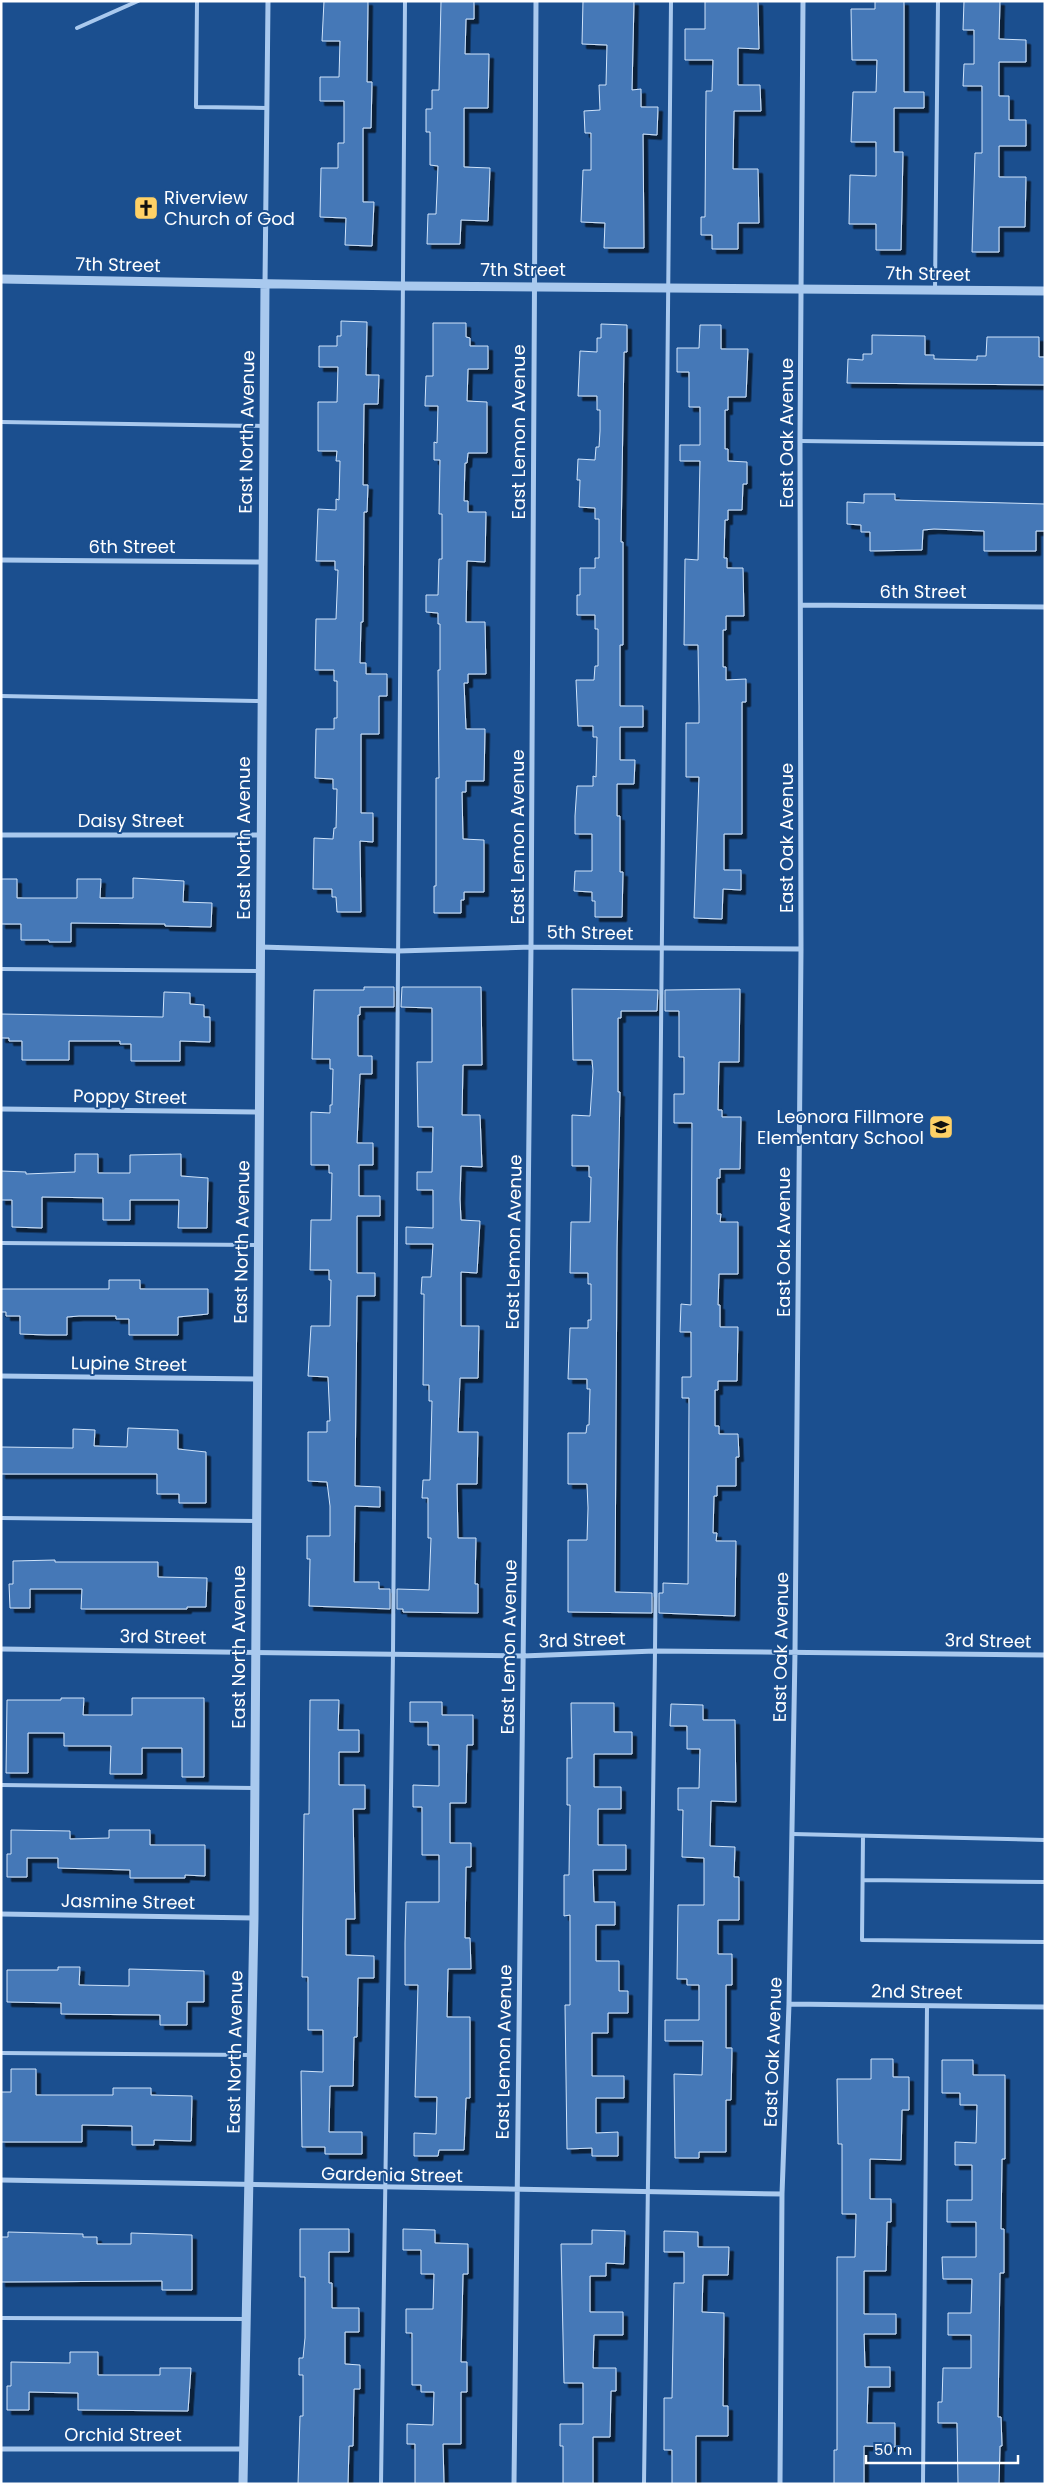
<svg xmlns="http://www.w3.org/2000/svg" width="1046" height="2485" font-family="Poppins,sans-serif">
	<defs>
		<filter id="shadow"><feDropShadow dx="4.5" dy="4.5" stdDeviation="0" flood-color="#0009"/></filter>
	</defs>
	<rect width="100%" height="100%" fill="#1b4f8f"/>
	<path fill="#4478b7" stroke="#cfe3fa" filter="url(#shadow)" d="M324 1H368L367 82H372L371 128H363V202H374L372 246 345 245 346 218 320 217 321 168H338V143H344V101H320V77H339L340 41H322Z
		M441 1H474V19H466L465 54H489L488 108H464V167L490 168 488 221 461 220 460 244H427L428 214H436L438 166 430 165V132H426V109H432V90H439Z
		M583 1H634L632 90 641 89V107H658L657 135 643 134 644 248H604L605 223 581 222 583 170H591V133H585L584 111 600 110 599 85H606L607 45 582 44Z
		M705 1H758L759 49 738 48V85H760L761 111H734L733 169H758L759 223H738V249H712V235H701V217H705L706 91H712L713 60H685V29H705Z
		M875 1H904V92H924V108H894V152H903L901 250H876V224H849L850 175 876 176V142H851L853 92H876L877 60H852L851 9H875Z
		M964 1H1000L999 39 1026 40V62H999V96H1009V120H1026V146H999V177H1026L1025 227H999V252H972L975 153H982V86H963L964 64H974V30H963Z
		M341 321 367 322 366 375H379L378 404H364L363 485H368L367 512H364L363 622H361L360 663H366V674H387V696H379V734H361V813H373V842L360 841 361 912H337L336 897H332V889H313L314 838 333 839 334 828H336L337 789H333V779L315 778 316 729H334V718H337V681H334V670H315L316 619H336L338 570H335V561H316L318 509 336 510V499L339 500 340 461H336L337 451H318V402H337L338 367H319V346H337V336H341Z
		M433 323H466V337L470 338V346H488V369H468L467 401 487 402V453H468L467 463H465L464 501H468V512H486L485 562 467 561 466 622H485L486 674H468V683H464L466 729H485L484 781H466V792H462L463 839 484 840V892H464V900H461V913H434V886H436V778H439L438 670H440V624H438V613L426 612V595H438L439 559H442V514H439L440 460H434V442L437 443 438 406H425L426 376H433Z
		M601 324 627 325V352H624L621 542H623V645H620V706H643V727H620V760H635L634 784H617V816H620V872H623L622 917H595V901H592V892L574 891 575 871H592V834H575V816L577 786H593V776L596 777 597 737H593V726H578L576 680H594L595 666H598V629H595V615H577V595H580V568H595V558H599V519H595V508L579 507 580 480H577L578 459 595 460 596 447H599L600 431V410H597V396H578L580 351 597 352V338H601Z
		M700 325H721V349H748L746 397H728V410H725V449H728V461L747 462V484H743L742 510H728V520H725L724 558H727V568H743L744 616H726V630H723V667H726V680L746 679V702H742V834H724V870H741V890L723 889 722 919 694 918 699 777H686V723H699V706L698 645H684L685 559 698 560 700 461H680V445H700V407H689V372H677V348H699Z
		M872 335 925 336V355H934V359L977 360V356H986L987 337H1039V357H1045V385L847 383 848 359 863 360V354H872Z
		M864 494H895V500L1045 504V531H1036V551H984V531L934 529 923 530 922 550 870 551V532H861V525L847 524V502L864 503Z
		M133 878 184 881 183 902 212 903 211 927 165 926V924L71 923V942H49V940H21V924H1V879H17V898H77V879H101L100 898H133Z
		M364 987H394V1007H360V1015H358V1056H372V1074H360L357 1143H373V1165H359V1196H380V1216H357V1273H375V1296H357L355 1486 380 1487V1507L355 1506 354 1582H379V1589H390V1609L309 1606 310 1559H307V1536H330V1506L327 1482 308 1481V1432H327V1421H330L328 1377 308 1376 311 1326H330L331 1280H329V1270H310L311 1220H331L332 1173H329V1165H311V1112L330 1113V1105H332L333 1069H330V1059H312L314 990H364Z
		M402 987H481L482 1065H463L462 1115H480L482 1167 461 1166 460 1199 461 1220 480 1221 477 1273 461 1272V1326H479L478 1378H460L458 1432H478L477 1484H457L458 1538H476L475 1584H478V1613L403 1612V1609H397V1589L429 1590 431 1538H428V1498H422L423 1480H430L432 1401H429V1385H423L424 1294H421L422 1277H431L433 1244H406V1227L433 1228V1190H417V1172H432L433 1127H418L417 1062H432V1008L401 1007Z
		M572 989 658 990 657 1011H621V1018H618V1092H620L617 1247 615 1592 652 1593V1613L568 1612V1540H587L588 1508 587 1484H568V1433H586L587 1425H589L590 1389H587V1379H568L570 1328H588V1320H591V1284H588V1273H570L571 1222H590L591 1177H589V1166H572V1115L590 1116 593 1071 592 1060H573Z
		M740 989 739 1062H719L718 1110H722V1117H741L740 1169H720V1178H717V1214H721L720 1222H738V1274H719L718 1305H720V1327H738L737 1381H718V1390H715V1426H719V1434H738L739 1457H736V1486H717V1496H714L713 1533H717L716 1541H736L735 1616 659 1613V1593H663V1583L688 1584 689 1403V1398H682V1377H691V1332H680L681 1304 691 1305 692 1123H674V1094H684V1057H679V1011H665V990Z
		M164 992 190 993V1004L204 1005V1017H210V1042L180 1041V1061H131V1044H120V1041H69V1060H22V1041H9V1038H1V1014L163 1017Z
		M75 1154H98V1173H130V1155L181 1154V1176L208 1178 207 1228H178L179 1200H130V1220H103V1198L42 1197V1228L12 1227V1200H1V1171L26 1172V1174L75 1172Z
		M109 1280H140V1289H208V1314L178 1317V1335H129V1319H116V1316H79L67 1317V1335H47L20 1334V1316H6V1312H1V1289H109Z
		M128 1428 178 1430V1449L206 1452V1503H179V1494H157V1474H1V1447L73 1448V1429L95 1430 94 1446 127 1447Z
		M55 1560V1562H158V1577L207 1578 206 1607H187V1609H81L82 1589H30V1608H10L9 1584H13V1561Z
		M61 1698H84L83 1715H132V1698H204V1777H182V1748H142V1774H110L111 1746H64V1733H28V1773H6L7 1700H61Z
		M310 1700H339L338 1730H359V1752H339V1785H365V1809H353L355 1919H346V1955L374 1956V1978H358L357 2037H354L353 2086H330L329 2132H362V2154H325V2147H302L301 2071 323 2072V2030H308V1977H302L304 1814H309Z
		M410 1702H442V1715H473V1745H467L466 1803H450V1843H471V1867H466L465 1938H470L471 1969H448L447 2017H470V2098H466L464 2150H439L438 2156H414V2133L436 2134 437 2097H415L418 1985H405V1943L406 1902H439V1855H422V1807H413V1785L439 1786V1745H428V1722H410Z
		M571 1703H614V1732H632V1754H594V1787H621V1809H598V1845H626V1870H593L594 1902H615V1925H596V1961H619V1991H628V2013H608V2033H592V2076H624V2098H596V2133L618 2132V2156H592V2148L567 2149 565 2005H570V1915L564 1916V1875H569L570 1805H567V1758H572Z
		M671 1704 703 1705V1720H735L736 1802 711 1801 710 1846 735 1847 734 1877H739V1920H718V1954H732V1985H726V2048H732L731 2100H726V2152H699V2158H675L674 2074 702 2075 703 2041H665V2020H699V1985H687V1979H677L678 1905H704V1858L682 1857 683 1810H678V1788H699L700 1749H687V1726H670Z
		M11 1830 70 1831V1839L109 1838V1830H150V1845H205V1876L185 1875V1878H130V1870L58 1868V1858H27V1877H7V1854H11Z
		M58 1967H80L79 1985 129 1986V1969L204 1971V2002H187V2025H160V2015L61 2014V2003L7 2002V1970H58Z
		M871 2059H893V2077H909V2110H902L901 2160 870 2159V2199H891V2222H887L886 2271H864V2314H896V2334H864L865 2367H890V2387H868L867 2423H895V2447L864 2446V2484H834V2450H837V2257H855L856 2214H842V2144H838L837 2079H871Z
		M942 2060H973V2075H1005V2159H1002L1001 2229H1004V2273H1000L999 2341 998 2417H1001L1002 2446H1000L999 2484H958L957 2423H938V2402H942L943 2368H971V2335H948V2313H971L972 2279H943L942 2257H976V2222H947V2200H972V2165H955V2142L976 2143 977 2105H960V2093H942Z
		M11 2069H36V2095H113V2088H151V2095L192 2096 191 2141 154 2140V2145H132V2126L82 2125V2142H1V2092H11Z
		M300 2229H349V2252H329V2283H332V2308H359V2332H345V2364L360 2365V2389H354L353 2446H349L348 2484H298L300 2416H303V2375H299V2358H303L305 2338V2277H300Z
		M403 2229 435 2230V2243L468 2244V2274H463L461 2362H467V2392H461V2444H443L444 2484H415V2444H407V2424L433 2425 434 2392H421V2385H412V2333H406V2309H433L434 2274H421V2250H403Z
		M592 2230 625 2231 624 2264 606 2263V2276H590V2312H623V2335H594L593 2368H616V2391H611L610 2437H593V2484H563V2446H560V2424H583V2383H564L561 2244H592Z
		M664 2231 698 2232V2247H729L728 2275H703L702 2312 724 2313 723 2406H728V2436H696V2484H672V2450H664V2398H672L674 2283H684V2252H664Z
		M8 2232 83 2234V2237H97V2244H131V2233L192 2235V2290H162V2281L1 2282V2237H8Z
		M70 2352H98V2375H160V2368H191L188 2411 78 2410V2393L29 2392V2410H7V2386H11V2362L70 2363Z"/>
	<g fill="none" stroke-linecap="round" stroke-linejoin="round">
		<path stroke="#a9c9ee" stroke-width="4" d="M197 1 196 107 267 108
			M77 28 138 1
			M935 290 938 1
			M1 422 264 426
			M800 441 1045 444
			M1 696 260 701
			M1 969 259 971
			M1 1243 258 1245
			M1 1518 256 1521
			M1 1785 254 1788
			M792 1834 1045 1840
			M863 1836 862 1940 1045 1942
			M863 1880 1045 1882
			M1 2053 251 2055
			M1 2318 246 2319
			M381 2484 393 1653 405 1
			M644 2484 655 1651 671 1
			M923 2484 927 2006"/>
		<path stroke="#a9c9ee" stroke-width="5" d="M265 284 268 1
			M1 560 262 562
			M801 605 1045 607
			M1 835H260
			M260 947 398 951 531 947 801 949
			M1 1109 259 1112
			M1 1376 256 1379
			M1 1649 522 1656 655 1651 1045 1655
			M1 1914 254 1918
			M789 2004 1045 2007
			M1 2180 782 2194
			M1 2449H244
			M514 2484 531 947 536 1
			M780 2484 782 2194 789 2004 795 1652 801 949 800 441 803 1"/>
		<path stroke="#a9c9ee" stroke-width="9" d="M1 279 402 286 1045 291
			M243 2484 254 1918 265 284"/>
	</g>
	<defs>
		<symbol id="church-square" viewBox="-11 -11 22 22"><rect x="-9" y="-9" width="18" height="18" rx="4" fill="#ffd166" stroke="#1b4f8f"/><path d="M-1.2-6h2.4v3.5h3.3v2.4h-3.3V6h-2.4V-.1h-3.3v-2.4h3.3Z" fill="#111"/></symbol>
		<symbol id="school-square" viewBox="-11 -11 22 22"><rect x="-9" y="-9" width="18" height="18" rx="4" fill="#ffd166" stroke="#1b4f8f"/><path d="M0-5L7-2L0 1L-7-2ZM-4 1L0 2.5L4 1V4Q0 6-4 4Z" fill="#111"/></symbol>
	</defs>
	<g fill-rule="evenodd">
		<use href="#church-square" x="132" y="194" width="28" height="28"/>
		<use href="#school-square" x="927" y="1113" width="28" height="28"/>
	</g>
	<g text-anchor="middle" stroke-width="4" stroke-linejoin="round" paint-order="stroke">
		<g font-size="18" fill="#fff" stroke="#1b4f8f" text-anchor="start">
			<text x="164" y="204">Riverview<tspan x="164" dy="21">Church of God</tspan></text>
			<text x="924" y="1123" text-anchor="end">Leonora Fillmore<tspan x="924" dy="21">Elementary School</tspan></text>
		</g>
		<g font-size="18" fill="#fff" stroke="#1b4f8f">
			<text transform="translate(118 265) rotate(1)" y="6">7th Street</text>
			<text x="523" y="276">7th Street</text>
			<text transform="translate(928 274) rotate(1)" y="6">7th Street</text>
			<text transform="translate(247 432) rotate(-89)" y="6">East North Avenue</text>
			<text transform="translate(519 432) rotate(-90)" y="6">East Lemon Avenue</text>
			<text transform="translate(787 433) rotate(-90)" y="6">East Oak Avenue</text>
			<text x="132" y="553">6th Street</text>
			<text x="923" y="598">6th Street</text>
			<text x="131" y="827">Daisy Street</text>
			<text transform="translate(518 837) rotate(-90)" y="6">East Lemon Avenue</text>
			<text transform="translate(244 838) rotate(-90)" y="6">East North Avenue</text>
			<text transform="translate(787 838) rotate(-90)" y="6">East Oak Avenue</text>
			<text transform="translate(590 933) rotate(1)" y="6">5th Street</text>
			<text transform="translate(130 1097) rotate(1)" y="6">Poppy Street</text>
			<text transform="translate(242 1242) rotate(-89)" y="6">East North Avenue</text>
			<text transform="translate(514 1242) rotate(-89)" y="6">East Lemon Avenue</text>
			<text transform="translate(784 1242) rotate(-90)" y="6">East Oak Avenue</text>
			<text transform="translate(129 1364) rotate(1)" y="6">Lupine Street</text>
			<text transform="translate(163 1637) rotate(1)" y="6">3rd Street</text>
			<text transform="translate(582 1640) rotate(-2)" y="6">3rd Street</text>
			<text transform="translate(988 1641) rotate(1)" y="6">3rd Street</text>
			<text transform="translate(239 1647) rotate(-90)" y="6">East North Avenue</text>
			<text transform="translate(509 1647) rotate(-89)" y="6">East Lemon Avenue</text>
			<text transform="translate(781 1647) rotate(-89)" y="6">East Oak Avenue</text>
			<text transform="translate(128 1902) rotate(1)" y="6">Jasmine Street</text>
			<text transform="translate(917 1992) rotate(1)" y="6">2nd Street</text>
			<text transform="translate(235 2052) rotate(-89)" y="6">East North Avenue</text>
			<text transform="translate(504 2052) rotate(-89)" y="6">East Lemon Avenue</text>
			<text transform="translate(773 2052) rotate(-88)" y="6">East Oak Avenue</text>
			<text transform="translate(392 2175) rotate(1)" y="6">Gardenia Street</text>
			<text x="123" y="2441">Orchid Street</text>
		</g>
	</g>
	<rect width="1046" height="2485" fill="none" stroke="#ffffff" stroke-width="5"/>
	<path d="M866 2455v8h152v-8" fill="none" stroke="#ffffff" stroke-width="2.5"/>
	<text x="874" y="2455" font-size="15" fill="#ffffff" stroke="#1b4f8f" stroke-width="4" paint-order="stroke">50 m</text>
</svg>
